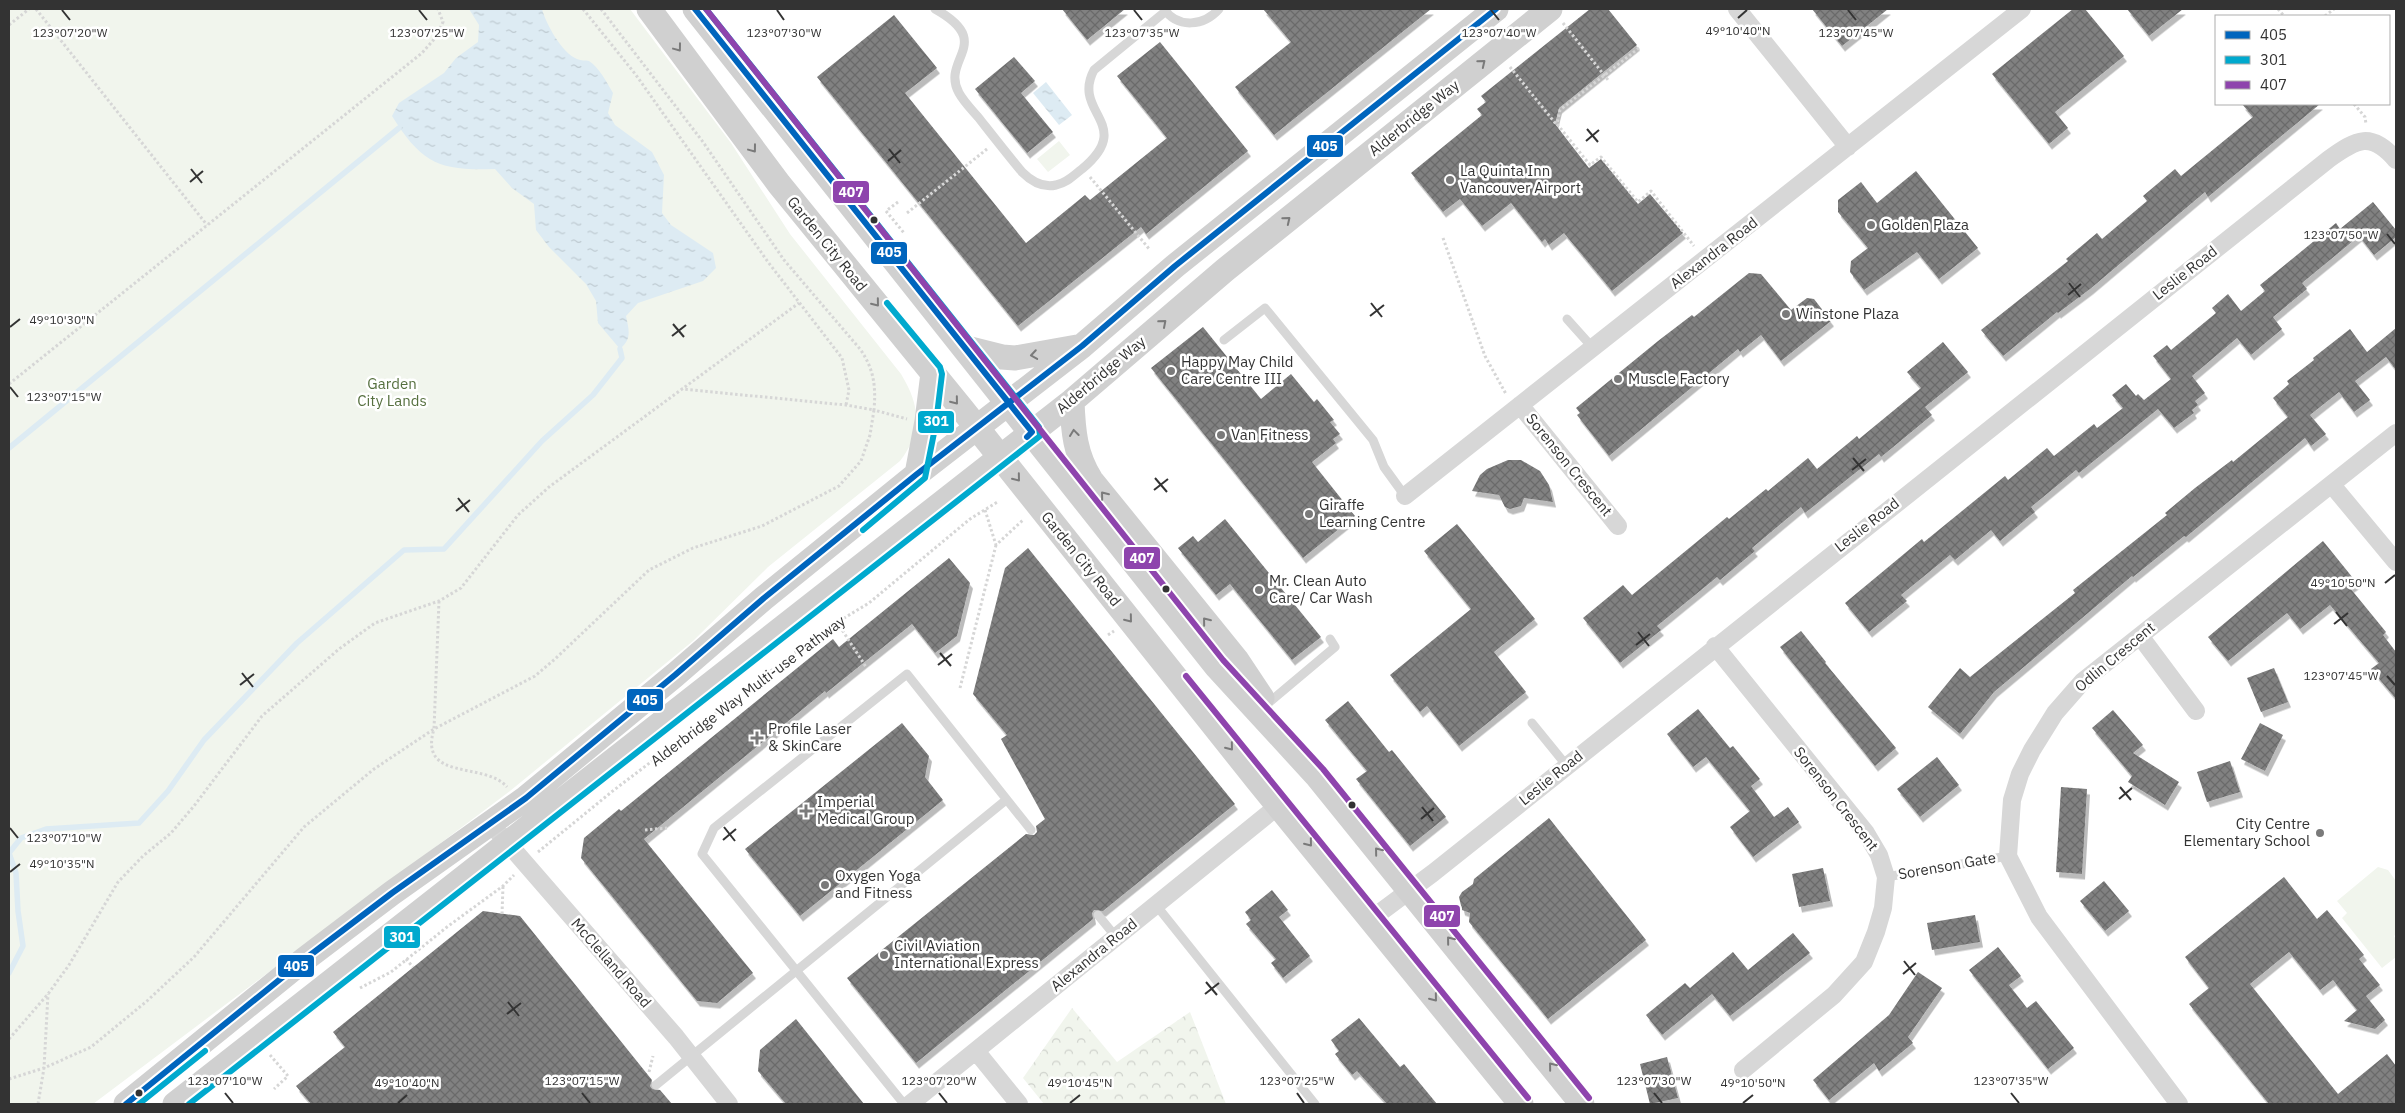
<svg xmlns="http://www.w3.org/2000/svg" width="2405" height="1113" font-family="'IBM Plex Sans',sans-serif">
	<defs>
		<pattern id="forest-crowns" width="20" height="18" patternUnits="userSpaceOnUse" patternTransform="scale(1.25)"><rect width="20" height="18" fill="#f1f5ed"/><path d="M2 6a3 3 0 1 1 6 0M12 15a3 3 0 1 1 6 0" fill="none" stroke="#cfd2cc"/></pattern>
		<pattern id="water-ripples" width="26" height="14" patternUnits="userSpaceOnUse" patternTransform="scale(1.25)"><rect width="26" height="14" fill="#ddebf3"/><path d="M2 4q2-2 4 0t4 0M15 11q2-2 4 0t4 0" fill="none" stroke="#becad1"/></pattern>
		<pattern id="building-cross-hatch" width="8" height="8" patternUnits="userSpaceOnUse" patternTransform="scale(1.25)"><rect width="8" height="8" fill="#818181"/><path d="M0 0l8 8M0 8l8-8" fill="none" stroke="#6a6a6a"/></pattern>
		<filter id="shadow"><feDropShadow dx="3" dy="5.5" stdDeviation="0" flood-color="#0004"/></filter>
	</defs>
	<rect width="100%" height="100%" fill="#fff"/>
	<path fill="#f1f5ed" d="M9 9H630L731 143 790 234 901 374C920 405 923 431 900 461L768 567 693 641 510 791 93 1104H9Z
		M1059 141 1070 155 1048 172 1037 159Z
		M2378 867 2388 870 2396 881V934L2394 936 2396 940V957L2382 968 2342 918 2347 913 2337 901Z"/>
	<path fill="url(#forest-crowns)" d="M1072 1008 1117 1062 1190 1012 1226 1104H1044L1023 1078Z"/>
	<path fill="url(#water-ripples)" d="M469 9H542C546 24 562 53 577 59 581 61 586 60 589 61 599 67 607 83 613 93L608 113 615 125 652 152 664 175 662 213 671 225 713 253 716 268 703 281 638 303 626 316C629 330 632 339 620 349L598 323 596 301 586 284 549 247 536 230 534 204 512 188 495 169C440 171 422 164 392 116L399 103 444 73 456 58 478 42 479 25Z
		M1046 82 1072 115 1059 125 1033 93Z"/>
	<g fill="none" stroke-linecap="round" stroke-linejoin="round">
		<path stroke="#ddebf3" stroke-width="5.5" d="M9 448 399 128
			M9 973 23 946 18 911 16 873 9 853 21 838 46 829 139 823 168 791 204 740 297 643 404 550 444 549 542 441 593 395 622 358 620 349"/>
	</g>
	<path fill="url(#building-cross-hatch)" filter="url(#shadow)" d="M1062 9H1125L1087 40Z
		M1263 9H1431L1274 135 1235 87 1291 42Z
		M1590 9H1608L1637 45 1559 108 1555 124 1589 168 1601 159 1638 204 1650 194 1683 233 1612 291 1564 233 1549 245 1545 239 1542 242 1511 203 1482 226 1460 199 1443 212 1411 173 1482 115 1477 109 1486 102 1481 96Z
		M1812 9H1888L1842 46Z
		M2073 9H2085L2124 56 2055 112 2068 128 2049 144 1992 74Z
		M2127 9H2183L2149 36Z
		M894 15 937 68 905 93 1026 243 1085 195 1090 200 1167 138 1117 76 1160 42 1248 151 1146 234 1141 227 1018 326 817 77Z
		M1014 57 1035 81 1021 93 1053 132 1027 153 975 89Z
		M2242 104H2320L2208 197 2205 192 2090 289 2058 313 2057 312 2003 356 1981 330 2068 261 2066 259 2097 233 2102 239 2147 201 2143 196 2175 169 2181 176 2253 117Z
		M1916 171 1978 248 1939 279 1917 252 1864 290 1850 272 1851 261 1868 248 1838 212V200L1861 182 1877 203Z
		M2373 202 2396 230V237L2374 255 2359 236 2302 283 2307 289 2273 317 2282 329 2251 355 2237 338 2192 376 2205 393 2195 401 2198 405 2192 410 2194 413 2174 428 2158 409 2079 473 2076 470 2031 507 2035 512 2000 541 1991 530 1955 560 1950 555 1901 595 1907 601 1869 632 1845 603 1922 539 1924 542 2005 476 2008 480 2047 448 2054 456 2094 424 2097 428 2123 408 2112 395 2126 384 2136 396 2138 394 2144 400 2171 379 2153 356 2167 345 2171 350 2216 313 2212 308 2228 294 2241 311 2265 291 2260 285 2286 264 2336 223 2340 229Z
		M1749 273 1761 274 1791 310 1807 298 1814 299 1831 321 1781 361 1761 335 1740 352 1738 349 1609 456 1577 415 1580 413 1576 408 1658 341 1692 315 1694 317Z
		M1203 327 1261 399 1291 374 1314 402 1317 399 1334 420 1330 422 1340 434 1333 439 1336 443 1312 462 1355 516 1303 558 1151 368Z
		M2396 328V370L2386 357 2355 381 2370 400 2354 412 2339 392 2310 415 2326 434 2311 446 2305 438 2186 537 2184 536 2133 577 2132 576 1994 692 1960 734 1928 707 1960 668 1970 677 2075 593 2073 590 2167 515 2165 513 2195 488 2232 460 2233 462 2288 417 2273 398 2289 384 2287 381 2314 360 2313 358 2350 329 2367 352Z
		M1943 342 1968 372 1925 407 1932 415 1881 457 1879 454 1805 513 1801 507 1752 548 1755 551 1720 580 1717 577 1657 626 1661 630 1620 663 1583 618 1623 585 1632 595 1727 517 1729 519 1766 489 1768 491 1808 458 1817 469 1857 436 1859 439 1921 388 1907 372Z
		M1508 460H1521L1540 471 1549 485 1553 502 1524 498 1521 506 1510 509 1505 507 1499 495 1472 491 1480 475 1487 469Z
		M1225 519 1321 637 1292 660 1230 584 1216 595 1178 548 1193 536 1198 542Z
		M1457 524 1535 619 1494 652 1526 692 1459 746 1427 706 1420 712 1390 675 1471 609 1424 551Z
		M2323 541 2357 583 2350 588 2386 632 2383 635 2396 652V699L2371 669 2379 663 2330 605 2300 629 2287 613 2228 661 2208 637Z
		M1028 548 1235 804 1103 911 1094 910 1092 913 1093 919 916 1063 847 978 1026 834 1034 835 1037 832 1036 826 1045 819 1001 739 1007 735 973 694 1005 568Z
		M949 558 970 583 957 636 935 653 912 624 826 693 825 691 644 839 753 973 717 1003 697 1001 581 858 584 838 619 809 621 811 833 639 839 647Z
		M1801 631 1826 662 1825 663 1896 748 1875 766 1780 647Z
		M2274 668 2288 702 2261 712 2247 678Z
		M1348 701 1389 752 1392 750 1446 817 1410 846 1356 779 1367 771 1325 720Z
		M1698 709 1730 748 1733 746 1760 779 1751 786 1774 817 1788 807 1799 822 1753 857 1730 827 1750 811 1706 757 1693 767 1667 734Z
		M2113 710 2143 745 2133 753 2179 782 2165 805 2128 782 2132 776 2092 728Z
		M902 723 929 756 925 777 943 800 800 916 745 849Z
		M2260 723 2283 735 2265 771 2241 759Z
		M1937 757 1959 785 1920 817 1897 789Z
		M2230 761 2240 792 2207 802 2197 772Z
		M2061 787 2087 789 2082 874 2056 872Z
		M1549 818 1646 940 1548 1019 1469 922 1470 913 1462 910 1459 897 1462 892 1473 884 1474 879Z
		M1823 868 1830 901 1799 907 1792 874Z
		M2284 877 2317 919 2327 910 2364 955 2359 959 2380 985 2366 996 2385 1020 2375 1029 2344 1021 2357 1010 2333 980 2320 990 2289 952 2250 984 2338 1094 2387 1054 2396 1066V1104H2269L2189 1004 2209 988 2185 957Z
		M2104 881 2129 911 2105 931 2080 901Z
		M1272 890 1288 910 1279 917 1310 956 1283 978 1271 963 1276 959 1246 924 1251 920 1245 912Z
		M483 911 520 916 652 1080 650 1086 652 1089 660 1090 672 1104H311L296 1086 345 1047 333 1032Z
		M1975 915 1980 942 1932 950 1927 923Z
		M1793 933 1810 953 1730 1016 1712 994 1662 1035 1646 1015 1685 983 1690 988 1733 952 1748 970Z
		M1998 947 2021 976 2009 985 2027 1008 2036 1001 2074 1048 2048 1069 1969 970Z
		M1918 972 1942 988 1908 1037 1913 1043 1879 1071 1874 1063 1829 1100 1813 1080 1889 1015Z
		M1359 1018 1400 1067 1404 1064 1437 1104H1387L1357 1071 1352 1075 1335 1054 1339 1051 1331 1040Z
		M796 1019 864 1104H786L758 1071 760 1050Z
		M1667 1057 1678 1098 1650 1104 1640 1064Z"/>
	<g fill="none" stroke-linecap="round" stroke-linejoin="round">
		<path stroke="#d6d6d6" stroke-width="3" stroke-dasharray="2.5 2.5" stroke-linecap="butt" d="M36 9 207 225
			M583 9 636 75 768 262 842 358 849 390 846 405
			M601 9 703 142 784 260 860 349C874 369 876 386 874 410L907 419
			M2278 9 2284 16
			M2325 16 2334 9
			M1563 23 1608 80
			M9 25 29 9
			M1639 48 1560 110 1557 124 1590 165 1601 157 1638 202 1651 191 1694 246
			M1510 67 1556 124
			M2354 104 2365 117 2366 124
			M1090 177 1150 250
			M898 202 886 211 904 233
			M907 213 987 149
			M1443 238 1485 356 1506 394
			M9 384 422 53 436 37 443 22 438 9
			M985 510 996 545 1023 520
			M439 601 434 729C418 782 485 761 507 787
			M837 622 866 667
			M1108 635 1114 631
			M960 688 996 545
			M645 830 667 828
			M538 852 614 790 826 629 869 603 970 519 999 501
			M502 914 503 886
			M406 959 413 967
			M360 988 391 972 447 927 503 886 514 875
			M9 1039 48 994 69 965 118 882 143 856 171 833 194 806 262 716 339 649 375 623 439 601 461 588 518 515 549 487 799 303
			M270 1055 288 1076 274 1089
			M649 1072 653 1056
			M9 1079 44 1068 91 1047 147 1001 194 957 304 827 374 769 434 729 535 676 555 659 649 570 693 548 762 526 839 486 861 461 870 435 874 410 846 405 682 389
			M38 1104 44 1068 48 994
			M309 1104 310 1103"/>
		<path stroke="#d7d7d7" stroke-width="9" d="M935 9C996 43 940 59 959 93 964 102 972 110 978 117 993 136 1007 154 1022 172 1031 181 1043 188 1056 185 1067 183 1074 175 1082 169 1136 124 1071 113 1094 70L1166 11
			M1164 9C1178 29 1204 26 1219 9
			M1567 319 1593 348
			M1224 340 1265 308 1373 440 1384 467 1405 496
			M1266 705 1335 647 1330 639
			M1532 723 1567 766
			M1886 877 2008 856
			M1156 905 1315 1104
			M1098 915 1116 937
			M656 1085 1006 800
			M904 1104 702 854 714 828 907 674 1031 830"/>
		<path stroke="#d7d7d7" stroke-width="18" d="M1737 9 1848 147
			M1520 405 1618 526
			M2332 485 2396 562
			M1405 496 2022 9
			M2140 636 2196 711
			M1715 646 1866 833 1879 855 1886 877 1883 908 1876 932 1864 962 1834 995 1743 1070
			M491 824 676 1037 729 1104
			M1370 920 1433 873 2329 159C2357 139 2371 131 2396 160
			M976 1051 1019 1104
			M910 1104 1278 806
			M2179 1104 2039 917 2008 856 2012 800 2020 774 2032 750 2055 713 2083 681 2396 433"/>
		<path stroke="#d0d0d0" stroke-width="25" d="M649 9 779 184 962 409 1258 781 1521 1104
			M695 9 1216 666 1316 775 1582 1104
			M966 348 1002 357 1015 358 1077 347
			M1072 401C1073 430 1075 455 1091 480L1236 659 1262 698
			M917 474 927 421 933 373
			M126 1104 305 959 392 893 526 798 675 675 764 598 917 474 1082 346 1175 266 1496 9
			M175 1104 1072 401 1225 270 1550 9"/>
		<defs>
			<path id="bus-1" d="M695 9 1032 432 1027 437
				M126 1104 305 959 392 893 526 798 675 675 764 598 917 474 1082 346 1175 266 1496 9"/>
			<path id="bus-2" d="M863 530 925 478 936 423 942 374 940 367 887 303
				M139 1104 205 1051
				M189 1104 1040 436 1039 427 706 9"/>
			<path id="bus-3" d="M706 9 1223 660 1323 769 1589 1098
				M1186 676 1528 1098"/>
		</defs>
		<use href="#bus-1" stroke="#fff" stroke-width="10"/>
		<use href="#bus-2" stroke="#fff" stroke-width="10"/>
		<use href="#bus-3" stroke="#fff" stroke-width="10"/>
		<use href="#bus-1" stroke="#0065bd" stroke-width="6"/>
		<use href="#bus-2" stroke="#00a9ce" stroke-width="6"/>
		<use href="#bus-3" stroke="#8e44ad" stroke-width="6"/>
	</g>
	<defs><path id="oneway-chevron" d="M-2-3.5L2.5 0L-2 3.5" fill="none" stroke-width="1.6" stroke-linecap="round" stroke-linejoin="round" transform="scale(1.25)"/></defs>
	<g stroke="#7a7a7a">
		<use href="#oneway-chevron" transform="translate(678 48) rotate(53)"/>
		<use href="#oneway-chevron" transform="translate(1482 63) rotate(-39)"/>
		<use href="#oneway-chevron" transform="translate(753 149) rotate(53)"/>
		<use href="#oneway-chevron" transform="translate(1287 220) rotate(-39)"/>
		<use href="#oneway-chevron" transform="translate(876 303) rotate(51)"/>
		<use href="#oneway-chevron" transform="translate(1163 323) rotate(-41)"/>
		<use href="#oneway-chevron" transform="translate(1034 355) rotate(171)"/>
		<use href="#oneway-chevron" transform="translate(955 401) rotate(51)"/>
		<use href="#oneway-chevron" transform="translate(1074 433) rotate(-97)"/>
		<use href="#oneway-chevron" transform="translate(1017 478) rotate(51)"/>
		<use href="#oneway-chevron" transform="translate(1104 495) rotate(-129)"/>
		<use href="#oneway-chevron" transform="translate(1129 619) rotate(51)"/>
		<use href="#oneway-chevron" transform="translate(1206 621) rotate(-129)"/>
		<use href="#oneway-chevron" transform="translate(1230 747) rotate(51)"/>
		<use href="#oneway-chevron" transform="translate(1309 843) rotate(51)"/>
		<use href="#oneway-chevron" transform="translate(1378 851) rotate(-129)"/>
		<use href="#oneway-chevron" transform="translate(1450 940) rotate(-129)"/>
		<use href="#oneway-chevron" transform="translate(1434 998) rotate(51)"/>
		<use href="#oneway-chevron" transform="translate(1552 1066) rotate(-129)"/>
	</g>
	<path fill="none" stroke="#333" stroke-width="2" d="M62 10 70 20M419 10 427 20M777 10 784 20M1134 10 1142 20M1491 10 1499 20M1848 10 1856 20M1738 18 1747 10M1587 129 1598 142M1586 141 1599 130M889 149 900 163M888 161 901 150M191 169 202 183M190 182 203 171M2387 234 2395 244M2069 283 2080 297M2068 295 2081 284M1371 303 1382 317M1370 316 1384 305M673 324 684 337M10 327 20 319M672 336 686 325M10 387 18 397M1853 458 1864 471M1852 470 1866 459M1155 478 1167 492M1154 490 1168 479M458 498 469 512M456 511 470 500M2385 583 2395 575M2336 612 2347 626M2334 624 2348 613M1638 632 1649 646M1636 645 1650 634M940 653 951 666M938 665 952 654M242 673 253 687M2387 676 2395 685M240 685 254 674M2120 787 2131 800M2119 799 2132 788M1422 807 1433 821M1421 819 1434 808M724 827 735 841M10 828 18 838M723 840 736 829M10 872 20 864M1904 961 1915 975M1903 974 1916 963M1206 982 1217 995M1205 994 1219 983M508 1002 519 1016M507 1014 521 1003M225 1093 233 1103M582 1093 590 1103M939 1093 947 1103M1297 1093 1304 1103M1654 1093 1662 1103M2011 1093 2019 1103M398 1103 407 1095M1070 1103 1080 1095M1743 1103 1753 1095"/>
	<g fill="#7a7a7a" stroke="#fff" stroke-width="2">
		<circle cx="1450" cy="180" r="5"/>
		<circle cx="1871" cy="225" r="5"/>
		<circle cx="1786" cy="314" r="5"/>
		<circle cx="1171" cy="371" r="5"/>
		<circle cx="1618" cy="379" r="5"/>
		<circle cx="1221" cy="435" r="5"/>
		<circle cx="1309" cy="514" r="5"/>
		<circle cx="1259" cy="590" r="5"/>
		<path d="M754.5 730.5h5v5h5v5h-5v5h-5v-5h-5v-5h5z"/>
		<path d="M803.5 803.5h5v5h5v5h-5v5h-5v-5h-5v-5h5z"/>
		<circle cx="2320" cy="833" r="5"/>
		<circle cx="825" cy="885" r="5"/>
		<circle cx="884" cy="955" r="5"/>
	</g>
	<g fill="#333" stroke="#fff" stroke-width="2">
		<circle cx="874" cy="220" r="4.5"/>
		<circle cx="1166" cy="589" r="4.5"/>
		<circle cx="1352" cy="805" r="4.5"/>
		<circle cx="139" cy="1093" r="4.5"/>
	</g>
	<g text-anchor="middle" stroke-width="5" stroke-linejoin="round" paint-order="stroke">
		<g font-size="15" fill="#333" stroke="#fff">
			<text transform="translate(1414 118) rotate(-39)" y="5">Alderbridge Way</text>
			<text transform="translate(827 244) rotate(51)" y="5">Garden City Road</text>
			<text transform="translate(1714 253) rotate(-38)" y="5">Alexandra Road</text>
			<text transform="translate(2185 273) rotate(-38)" y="5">Leslie Road</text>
			<text transform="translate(1101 375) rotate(-40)" y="5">Alderbridge Way</text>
			<text transform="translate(1569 465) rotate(51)" y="5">Sorenson Crescent</text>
			<text transform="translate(1867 525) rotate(-38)" y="5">Leslie Road</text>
			<text transform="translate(1081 559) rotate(51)" y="5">Garden City Road</text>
			<text transform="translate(2115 657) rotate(-40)" y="5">Odlin Crescent</text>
			<text transform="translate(748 691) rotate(-37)" y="5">Alderbridge Way Multi-use Pathway</text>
			<text transform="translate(1551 778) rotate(-39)" y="5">Leslie Road</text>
			<text transform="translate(1836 799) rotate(52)" y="5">Sorenson Crescent</text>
			<text transform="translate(1947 866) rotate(-10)" y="5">Sorenson Gate</text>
			<text transform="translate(1094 955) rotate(-39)" y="5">Alexandra Road</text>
			<text transform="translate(611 963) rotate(49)" y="5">McClelland Road</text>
		</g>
		<g font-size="15" fill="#333" stroke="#fff" text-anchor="start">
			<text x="1460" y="176">La Quinta Inn<tspan x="1460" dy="17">Vancouver Airport</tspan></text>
			<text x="1881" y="230">Golden Plaza</text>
			<text x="1796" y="319">Winstone Plaza</text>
			<text x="1181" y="367">Happy May Child<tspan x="1181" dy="17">Care Centre III</tspan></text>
			<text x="1628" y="384">Muscle Factory</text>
			<text x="1231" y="440">Van Fitness</text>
			<text x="1319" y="510">Giraffe<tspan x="1319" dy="17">Learning Centre</tspan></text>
			<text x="1269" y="586">Mr. Clean Auto<tspan x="1269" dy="17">Care/ Car Wash</tspan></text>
			<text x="768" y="734">Profile Laser<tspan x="768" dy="17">&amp; SkinCare</tspan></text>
			<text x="817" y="807">Imperial<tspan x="817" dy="17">Medical Group</tspan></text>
			<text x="2310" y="829" text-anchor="end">City Centre<tspan x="2310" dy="17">Elementary School</tspan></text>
			<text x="835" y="881">Oxygen Yoga<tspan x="835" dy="17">and Fitness</tspan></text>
			<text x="894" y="951">Civil Aviation<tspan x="894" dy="17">International Express</tspan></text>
		</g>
		<g font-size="15" fill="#56703f" stroke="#fff">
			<text x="392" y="389">Garden<tspan x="392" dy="17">City Lands</tspan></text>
		</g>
	</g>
	<g font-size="12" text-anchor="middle" fill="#333" stroke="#fff" stroke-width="5" stroke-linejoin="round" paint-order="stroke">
		<text x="1738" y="35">49°10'40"N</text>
		<text x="784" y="37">123°07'30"W</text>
		<text x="70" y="37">123°07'20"W</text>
		<text x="427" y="37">123°07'25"W</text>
		<text x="1142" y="37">123°07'35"W</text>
		<text x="1499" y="37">123°07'40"W</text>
		<text x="1856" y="37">123°07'45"W</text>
		<text x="2341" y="239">123°07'50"W</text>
		<text x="62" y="324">49°10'30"N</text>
		<text x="64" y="401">123°07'15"W</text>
		<text x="2343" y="587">49°10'50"N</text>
		<text x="2341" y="680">123°07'45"W</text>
		<text x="64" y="842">123°07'10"W</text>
		<text x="62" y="868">49°10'35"N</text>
		<text x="225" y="1085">123°07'10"W</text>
		<text x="582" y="1085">123°07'15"W</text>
		<text x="939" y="1085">123°07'20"W</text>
		<text x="1297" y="1085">123°07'25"W</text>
		<text x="1654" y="1085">123°07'30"W</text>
		<text x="2011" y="1085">123°07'35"W</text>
		<text x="407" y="1087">49°10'40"N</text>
		<text x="1080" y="1087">49°10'45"N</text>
		<text x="1753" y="1087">49°10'50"N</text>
	</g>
	<g stroke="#fff" stroke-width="2">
		<rect x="1306" y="134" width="38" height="24" rx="5" fill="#0065bd"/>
		<rect x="832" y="180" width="38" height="24" rx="5" fill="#8e44ad"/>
		<rect x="870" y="241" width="38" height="24" rx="5" fill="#0065bd"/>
		<rect x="917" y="410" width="38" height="24" rx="5" fill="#00a9ce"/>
		<rect x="1123" y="546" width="38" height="24" rx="5" fill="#8e44ad"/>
		<rect x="626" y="688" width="38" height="24" rx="5" fill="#0065bd"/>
		<rect x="1423" y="904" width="38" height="24" rx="5" fill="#8e44ad"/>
		<rect x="383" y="925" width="38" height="24" rx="5" fill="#00a9ce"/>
		<rect x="277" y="954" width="38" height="24" rx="5" fill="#0065bd"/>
	</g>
	<g font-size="14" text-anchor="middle" font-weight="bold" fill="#fff">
		<text x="1325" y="151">405</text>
		<text x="851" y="197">407</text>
		<text x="889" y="257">405</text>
		<text x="936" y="426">301</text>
		<text x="1142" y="563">407</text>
		<text x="645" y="705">405</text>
		<text x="1442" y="921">407</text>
		<text x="402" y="942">301</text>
		<text x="296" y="971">405</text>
	</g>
	<rect width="2405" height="1113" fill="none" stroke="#333333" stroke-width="20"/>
	<rect x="2215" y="15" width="175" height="90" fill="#ffffff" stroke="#adadad"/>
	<rect x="2225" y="31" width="25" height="8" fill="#0065bd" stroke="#adadad"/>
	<text x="2260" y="40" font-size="15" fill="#333333">405</text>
	<rect x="2225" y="56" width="25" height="8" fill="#00a9ce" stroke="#adadad"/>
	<text x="2260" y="65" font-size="15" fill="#333333">301</text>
	<rect x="2225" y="81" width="25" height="8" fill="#8e44ad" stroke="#adadad"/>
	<text x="2260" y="90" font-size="15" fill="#333333">407</text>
</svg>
